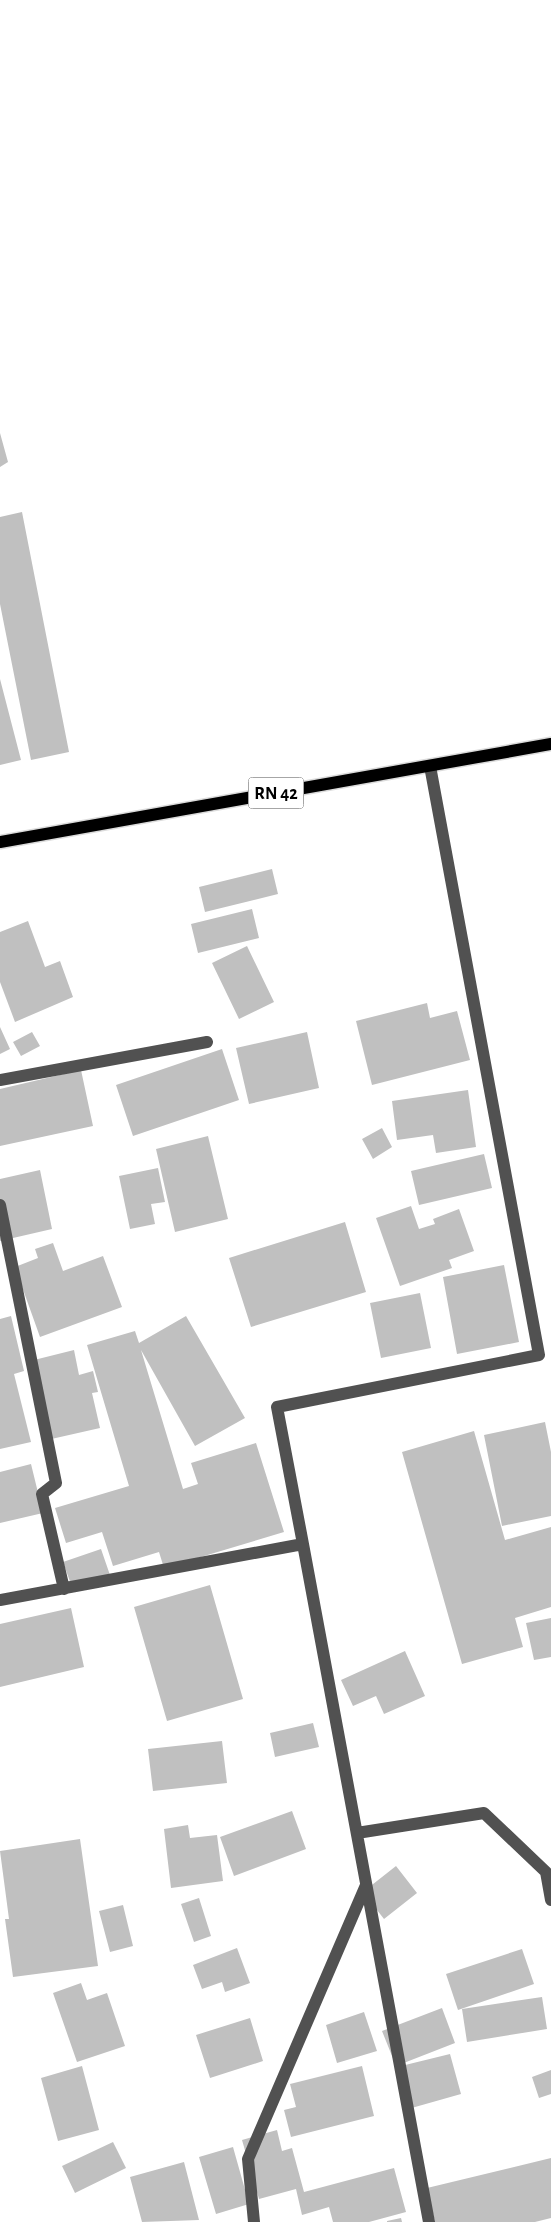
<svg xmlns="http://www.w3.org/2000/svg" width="551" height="2222" font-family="'Alegreya Sans',sans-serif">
	<rect width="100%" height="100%" fill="#fff"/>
	<path fill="#c0c0c0" d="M0 433 8 462 0 467Z
		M22 512 69 752 31 760 0 604V517Z
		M0 679 21 760 0 765Z
		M272 869 278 894 205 912 199 887Z
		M252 909 259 938 198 953 191 924Z
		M28 921 45 967 60 961 73 997 15 1022 0 982V932Z
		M247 946 274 1002 239 1019 212 963Z
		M427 1003 430 1018 457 1011 470 1060 372 1085 356 1021Z
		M0 1027 10 1049 0 1054Z
		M32 1032 40 1046 21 1056 13 1042Z
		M307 1032 319 1088 249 1104 236 1048Z
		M222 1049 239 1100 133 1136 116 1085Z
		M81 1070 93 1126 0 1146V1089Z
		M468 1090 476 1147 436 1153 433 1135 397 1140 392 1101Z
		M382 1128 392 1147 373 1159 362 1139Z
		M208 1136 228 1219 175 1232 156 1149Z
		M484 1154 492 1188 419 1205 411 1171Z
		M158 1168 165 1202 151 1204 155 1224 130 1229 119 1176Z
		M40 1170 52 1229 0 1241V1179Z
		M411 1206 419 1229 435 1224 433 1219 459 1209 474 1251 449 1260 452 1268 400 1286 376 1218Z
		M345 1222 366 1292 251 1327 229 1258Z
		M53 1243 63 1271 103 1256 122 1307 40 1337 15 1267 38 1258 35 1249Z
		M504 1265 519 1342 457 1354 443 1277Z
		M420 1293 431 1348 381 1358 370 1303Z
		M11 1316 24 1371 14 1374 31 1442 0 1449V1319Z
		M186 1316 245 1418 195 1446 141 1350 183 1489 198 1484 191 1463 256 1443 284 1532 164 1568 159 1552 113 1566 102 1532 66 1543 55 1508 129 1486 87 1345 135 1331 139 1343Z
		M74 1350 79 1375 93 1371 98 1392 92 1393 100 1428 47 1440 30 1361Z
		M545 1422 551 1452V1516L502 1526 484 1435Z
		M474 1431 505 1540 551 1527V1607L515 1618 523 1647 462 1664 402 1452Z
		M31 1464 43 1513 0 1523V1472Z
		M101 1549 111 1578 73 1590 63 1562Z
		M210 1585 243 1699 167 1721 134 1607Z
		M71 1608 84 1667 0 1687V1624Z
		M551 1618V1657L534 1660 526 1623Z
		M405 1651 425 1696 384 1714 376 1696 353 1706 341 1680Z
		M313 1723 319 1747 275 1757 270 1733Z
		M222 1741 227 1783 153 1791 148 1749Z
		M292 1811 306 1849 234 1876 220 1837Z
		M188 1825 190 1838 217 1835 223 1881 171 1888 164 1829Z
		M80 1839 98 1966 13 1977 5 1919H9L0 1851Z
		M396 1866 417 1893 384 1919 363 1892Z
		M199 1898 211 1936 194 1942 181 1904Z
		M123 1905 133 1946 110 1952 99 1911Z
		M237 1948 250 1983 225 1992 222 1982 202 1989 193 1965Z
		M522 1949 534 1984 458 2010 446 1974Z
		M81 1983 87 2000 107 1993 125 2046 77 2062 53 1993Z
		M542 1997 547 2029 467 2042 462 2009Z
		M442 2008 455 2043 396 2066 382 2031Z
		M364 2012 377 2051 337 2063 326 2025Z
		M250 2018 263 2061 210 2078 196 2035Z
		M450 2054 461 2094 408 2109 397 2067Z
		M82 2066 99 2130 58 2141 41 2078Z
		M362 2066 374 2116 291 2137 284 2110 296 2107 290 2084Z
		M551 2070V2094L539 2098 532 2077Z
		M277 2130 282 2151 292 2148 304 2192 394 2168 406 2212 369 2222H333L329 2207 302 2215 296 2189 259 2199 242 2140Z
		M113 2142 126 2168 75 2193 62 2166Z
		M233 2147 249 2204 216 2214 199 2157Z
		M551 2158V2218L535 2222H435L427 2188Z
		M184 2162 199 2220 142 2222 130 2177Z
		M401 2218 402 2222H387V2221Z"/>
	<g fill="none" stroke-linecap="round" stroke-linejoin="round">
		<defs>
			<path id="major" d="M0 842 551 744"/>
		</defs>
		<use href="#major" stroke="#dbdbdb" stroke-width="15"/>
		<path stroke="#515151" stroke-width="12" d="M0 1080 207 1042
			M0 1205 56 1483 42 1494 64 1589
			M303 1544 429 2222
			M0 1600 303 1544 277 1407 539 1355 430 766
			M357 1833 484 1813 546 1872 551 1900
			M254 2222 248 2159 366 1885"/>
		<use href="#major" stroke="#000" stroke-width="12"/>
	</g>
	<g text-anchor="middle" stroke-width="4.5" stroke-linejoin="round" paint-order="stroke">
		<rect fill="#fff" stroke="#4c4c4c" stroke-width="1" x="248.5" y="777.5" width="55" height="31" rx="4"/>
		<g font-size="18" font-weight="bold" fill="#000">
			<text x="276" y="799">RN 42</text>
		</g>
	</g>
</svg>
